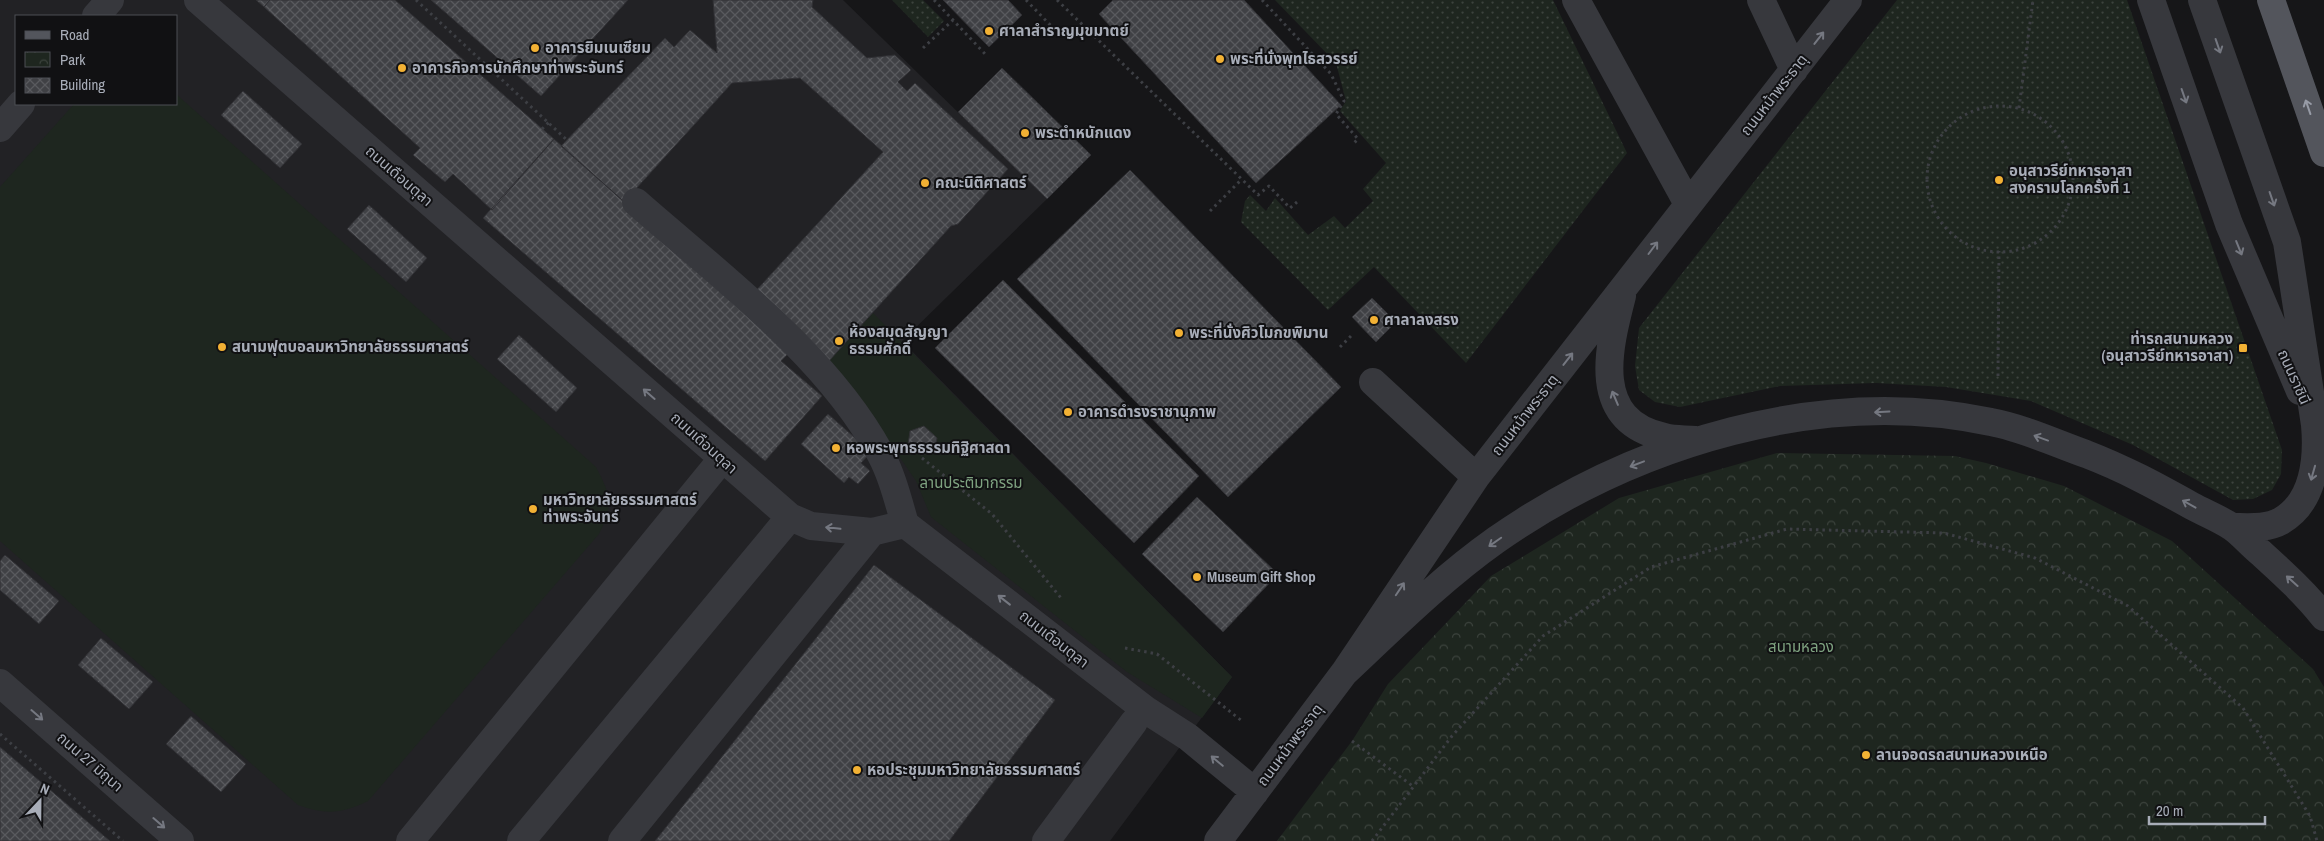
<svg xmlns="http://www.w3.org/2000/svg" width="2324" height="841" font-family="'Archivo Narrow','Noto Sans Thai',sans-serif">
	<defs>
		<pattern id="grass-dots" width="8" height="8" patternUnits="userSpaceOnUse" patternTransform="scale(1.25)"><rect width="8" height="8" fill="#1e261f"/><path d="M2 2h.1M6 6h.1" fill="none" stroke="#3c433d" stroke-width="1.8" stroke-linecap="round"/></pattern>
		<pattern id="park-crowns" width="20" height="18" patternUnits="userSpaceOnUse" patternTransform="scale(1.25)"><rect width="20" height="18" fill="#1e261f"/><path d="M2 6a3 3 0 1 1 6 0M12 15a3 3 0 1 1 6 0" fill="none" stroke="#3c433d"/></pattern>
		<pattern id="building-cross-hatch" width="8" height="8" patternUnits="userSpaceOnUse" patternTransform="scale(1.25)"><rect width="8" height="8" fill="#404145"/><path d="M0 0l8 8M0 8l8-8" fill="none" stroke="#595a5e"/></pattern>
	</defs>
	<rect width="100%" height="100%" fill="#161618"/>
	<path fill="#222225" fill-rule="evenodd" d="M0 0H843L1047 199 902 341 1232 677 1110 841H0ZM16 16H176V104H16Z"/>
	<path fill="url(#grass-dots)" d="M892 0H923L944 21 928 37Z
		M1275 0H1553L1627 153 1466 363 1374 267 1328 310 1241 222 1245 201 1250 195 1266 211 1275 198 1308 235 1334 216 1345 228 1373 201 1363 189 1386 163 1340 111 1346 101 1336 63Z
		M1897 0H2127L2282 450 2281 474 2272 490 2253 499 2233 500 2133 445 2031 401 1946 387 1876 383 1780 386 1680 407 1655 402 1639 390 1635 366 1639 328Z"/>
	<path fill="url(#park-crowns)" d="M1777 453 1955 456 1986 463 2064 486 2172 541 2313 669 2324 687V841H1277L1352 741 1388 684 1491 576 1619 498Z"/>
	<path fill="#1e261f" d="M176 94 596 467C611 496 614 504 599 534L368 801C341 814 326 815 298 805L0 541V187L74 104H176Z
		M873 313 1232 677 1202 718 1127 672 931 517 916 481 890 443 828 362Z"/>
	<path fill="url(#building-cross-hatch)" stroke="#303034" d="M256 0H270L264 7Z
		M270 0H395L554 139 492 210 453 174 445 182 413 155 420 148 264 7Z
		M431 0H628L541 96Z
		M713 0H813L812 7 867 58 895 55 911 70 898 82 907 91 915 83 1008 169 958 224 951 226 828 362 752 295 883 152 800 78 732 83 624 202 561 146 665 38 674 47 690 30 717 53Z
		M943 0H1008L1022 15 989 47Z
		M1113 0H1244L1341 105 1256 183 1099 14Z
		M1002 68 1091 155 1047 199 958 112Z
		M243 91 302 144 280 168 221 115Z
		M554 139 791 351 781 361 822 396 765 461 483 218Z
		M1130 170 1341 387 1228 497 1017 279Z
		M369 205 427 258 406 282 347 229Z
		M1003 280 1199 476 1134 543 935 348Z
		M1372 298 1396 322 1376 342 1352 317Z
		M519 335 577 388 556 412 497 359Z
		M828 414 871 452 861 463 870 471 858 484 849 477 844 483 801 444Z
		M924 426 937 438 934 452 921 455 908 445 910 431Z
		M1197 497 1278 574 1223 632 1142 554Z
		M5 555 59 601 39 624 0 590V561Z
		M874 565 1055 700 949 841H655Z
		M101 638 153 682 129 709 78 665Z
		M191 716 246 764 221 792 166 744Z
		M0 747 110 841H0Z"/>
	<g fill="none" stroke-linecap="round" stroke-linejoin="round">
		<path stroke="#3d3f44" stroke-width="3" stroke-dasharray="2.5 4" stroke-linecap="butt" d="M416 0 568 141
			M934 0 987 56
			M1026 0 1056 31
			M1057 0 1258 195 1269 186 1290 208 1297 202
			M1262 0 1331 74 1344 101 1336 114 1358 139 1353 144
			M923 48 953 20
			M1927 179a73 73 0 1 1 146 0a73 73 0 1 1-146 0Z
			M2019 108 2033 0
			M542 129 549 122
			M1210 211 1241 180
			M1340 347 1352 335
			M1998 376 1999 251
			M922 458 992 514 1061 598
			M1125 648 1157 654 1242 721
			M0 734 123 841
			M1352 741 1414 787
			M1372 841 1452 736 1543 636 1651 567 1787 529 1944 533 2035 558 2128 606 2243 708 2310 816 2317 841"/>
		<path stroke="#37383d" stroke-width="28" d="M198 0 790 517 811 526 872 532 905 524 1146 710 1188 737 1255 792
			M1576 0 1688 204
			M1761 0 1794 70
			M2151 0 2229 224 2300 391
			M2202 0 2287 242 2315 425C2318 459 2314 502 2281 521 2267 529 2247 527 2232 527
			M96 16 110 0
			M0 128 21 104
			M636 202C720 276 826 354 880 453 892 475 898 500 905 524
			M1622 296C1608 350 1590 420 1664 437 1674 440 1685 439 1695 440
			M1373 382 1476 477
			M1344 673C1393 627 1441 579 1496 540 1635 443 1822 386 1991 422 2023 428 2055 443 2086 454 2125 469 2156 486 2192 506 2205 513 2220 519 2232 527 2242 534 2251 545 2261 553 2284 574 2305 593 2324 617
			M0 683 180 841
			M410 841 722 459
			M521 841 790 517
			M622 841 872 532
			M1046 841 1134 722
			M1218 841 1344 673 1476 477 1848 0"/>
		<path stroke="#53555c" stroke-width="28" d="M2271 0 2324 153"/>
	</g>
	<defs><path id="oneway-shaft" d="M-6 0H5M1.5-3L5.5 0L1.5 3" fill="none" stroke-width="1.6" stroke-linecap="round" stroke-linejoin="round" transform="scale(1.25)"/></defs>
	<g stroke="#757881">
		<use href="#oneway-shaft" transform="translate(1819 38) rotate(-52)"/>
		<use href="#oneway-shaft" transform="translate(2218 46) rotate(71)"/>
		<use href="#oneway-shaft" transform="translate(2184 96) rotate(71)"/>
		<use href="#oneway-shaft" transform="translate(2272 199) rotate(71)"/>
		<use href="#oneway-shaft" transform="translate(1653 248) rotate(-53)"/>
		<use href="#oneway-shaft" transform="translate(2239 248) rotate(68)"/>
		<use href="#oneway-shaft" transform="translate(1568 359) rotate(-52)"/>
		<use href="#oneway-shaft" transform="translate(649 394) rotate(-139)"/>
		<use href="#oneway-shaft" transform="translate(1615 398) rotate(-113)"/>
		<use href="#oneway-shaft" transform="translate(1882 412) rotate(177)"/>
		<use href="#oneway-shaft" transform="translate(2041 438) rotate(-160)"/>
		<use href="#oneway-shaft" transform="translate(1637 464) rotate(159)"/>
		<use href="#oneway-shaft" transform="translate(2313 473) rotate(106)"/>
		<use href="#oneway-shaft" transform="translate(2189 504) rotate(-151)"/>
		<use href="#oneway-shaft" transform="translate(833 528) rotate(-174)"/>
		<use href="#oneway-shaft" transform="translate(1495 542) rotate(145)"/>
		<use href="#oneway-shaft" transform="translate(2292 581) rotate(-138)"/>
		<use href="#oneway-shaft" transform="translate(1400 589) rotate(-56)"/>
		<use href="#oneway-shaft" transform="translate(1004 600) rotate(-142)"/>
		<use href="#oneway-shaft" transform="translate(37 715) rotate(41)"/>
		<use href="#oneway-shaft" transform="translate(1217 761) rotate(-140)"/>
		<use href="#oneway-shaft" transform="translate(159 823) rotate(41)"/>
	</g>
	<use stroke="#979ba6" href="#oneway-shaft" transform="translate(2308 107) rotate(-109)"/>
	<g fill="#f2b134" stroke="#111113" stroke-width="2">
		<circle cx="989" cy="31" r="5"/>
		<circle cx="535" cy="48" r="5"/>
		<circle cx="1220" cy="59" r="5"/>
		<circle cx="402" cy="68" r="5"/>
		<circle cx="1025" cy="133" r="5"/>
		<circle cx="1999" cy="180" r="5"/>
		<circle cx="925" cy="183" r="5"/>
		<circle cx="1374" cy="320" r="5"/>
		<circle cx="1179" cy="333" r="5"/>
		<circle cx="839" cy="341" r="5"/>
		<circle cx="222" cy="347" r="5"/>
		<rect x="2238" y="343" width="10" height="10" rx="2.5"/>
		<circle cx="1068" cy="412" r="5"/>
		<circle cx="836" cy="448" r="5"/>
		<circle cx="533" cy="509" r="5"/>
		<circle cx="1197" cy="577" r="5"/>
		<circle cx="1866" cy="755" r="5"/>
		<circle cx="857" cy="770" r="5"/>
	</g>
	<g text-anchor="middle" stroke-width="4" stroke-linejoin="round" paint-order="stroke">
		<g font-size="15" font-weight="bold" fill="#a8adb8" stroke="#111113" text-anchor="start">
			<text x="999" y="36">ศาลาสำราญมุขมาตย์</text>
			<text x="545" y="53">อาคารยิมเนเซียม</text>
			<text x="1230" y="64">พระที่นั่งพุทไธสวรรย์</text>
			<text x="412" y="73">อาคารกิจการนักศึกษาท่าพระจันทร์</text>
			<text x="1035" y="138">พระตำหนักแดง</text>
			<text x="2009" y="176">อนุสาวรีย์ทหารอาสา<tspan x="2009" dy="17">สงครามโลกครั้งที่ 1</tspan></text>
			<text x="935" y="188">คณะนิติศาสตร์</text>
			<text x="1384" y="325">ศาลาลงสรง</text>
			<text x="849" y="337">ห้องสมุดสัญญา<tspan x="849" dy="17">ธรรมศักดิ์</tspan></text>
			<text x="1189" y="338">พระที่นั่งศิวโมกขพิมาน</text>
			<text x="2233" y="344" text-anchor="end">ท่ารถสนามหลวง<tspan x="2233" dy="17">(อนุสาวรีย์ทหารอาสา)</tspan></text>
			<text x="232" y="352">สนามฟุตบอลมหาวิทยาลัยธรรมศาสตร์</text>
			<text x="1078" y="417">อาคารดำรงราชานุภาพ</text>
			<text x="846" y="453">หอพระพุทธธรรมทิฐิศาสดา</text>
			<text x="543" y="505">มหาวิทยาลัยธรรมศาสตร์<tspan x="543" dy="17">ท่าพระจันทร์</tspan></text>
			<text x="1207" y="582">Museum Gift Shop</text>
			<text x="1876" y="760">ลานจอดรถสนามหลวงเหนือ</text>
			<text x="867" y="775">หอประชุมมหาวิทยาลัยธรรมศาสตร์</text>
		</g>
		<g font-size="15" fill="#a8adb8" stroke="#111113">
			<text transform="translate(1774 95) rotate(-52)" y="5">ถนนหน้าพระธาตุ</text>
			<text transform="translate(399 176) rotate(41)" y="5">ถนนเดือนตุลา</text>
			<text transform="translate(2294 377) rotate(66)" y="5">ถนนราชินี</text>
			<text transform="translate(1525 415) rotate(-52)" y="5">ถนนหน้าพระธาตุ</text>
			<text transform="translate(704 443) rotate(42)" y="5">ถนนเดือนตุลา</text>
			<text transform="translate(1054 639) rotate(38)" y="5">ถนนเดือนตุลา</text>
			<text transform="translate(1290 745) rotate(-53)" y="5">ถนนหน้าพระธาตุ</text>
			<text transform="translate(90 762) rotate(41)" y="5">ถนน 27 มิถุนา</text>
		</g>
		<g font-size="15" fill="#7fa381" stroke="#111113">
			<text x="971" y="488">ลานประติมากรรม</text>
			<text x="1801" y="652">สนามหลวง</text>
		</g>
	</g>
	<rect x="15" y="15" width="162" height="90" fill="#111113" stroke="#4d4f55"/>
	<rect x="25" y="31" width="25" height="8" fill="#53555c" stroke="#4d4f55"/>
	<text x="60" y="40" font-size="15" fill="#a8adb8">Road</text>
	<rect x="25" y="52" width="25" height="15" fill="url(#park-crowns)" stroke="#4d4f55"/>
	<text x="60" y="65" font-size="15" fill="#a8adb8">Park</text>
	<rect x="25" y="78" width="25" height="15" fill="url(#building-cross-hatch)" stroke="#4d4f55"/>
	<text x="60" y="90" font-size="15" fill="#a8adb8">Building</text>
	<g transform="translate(40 801) rotate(22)" stroke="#111113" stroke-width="4" paint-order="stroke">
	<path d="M0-4L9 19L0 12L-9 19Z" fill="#a8adb8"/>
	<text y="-8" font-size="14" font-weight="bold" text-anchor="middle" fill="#a8adb8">N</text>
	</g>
	<path d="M2149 816v8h116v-8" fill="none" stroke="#a8adb8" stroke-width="2.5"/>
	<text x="2156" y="816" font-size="15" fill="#a8adb8" stroke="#111113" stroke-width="4" paint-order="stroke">20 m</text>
</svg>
